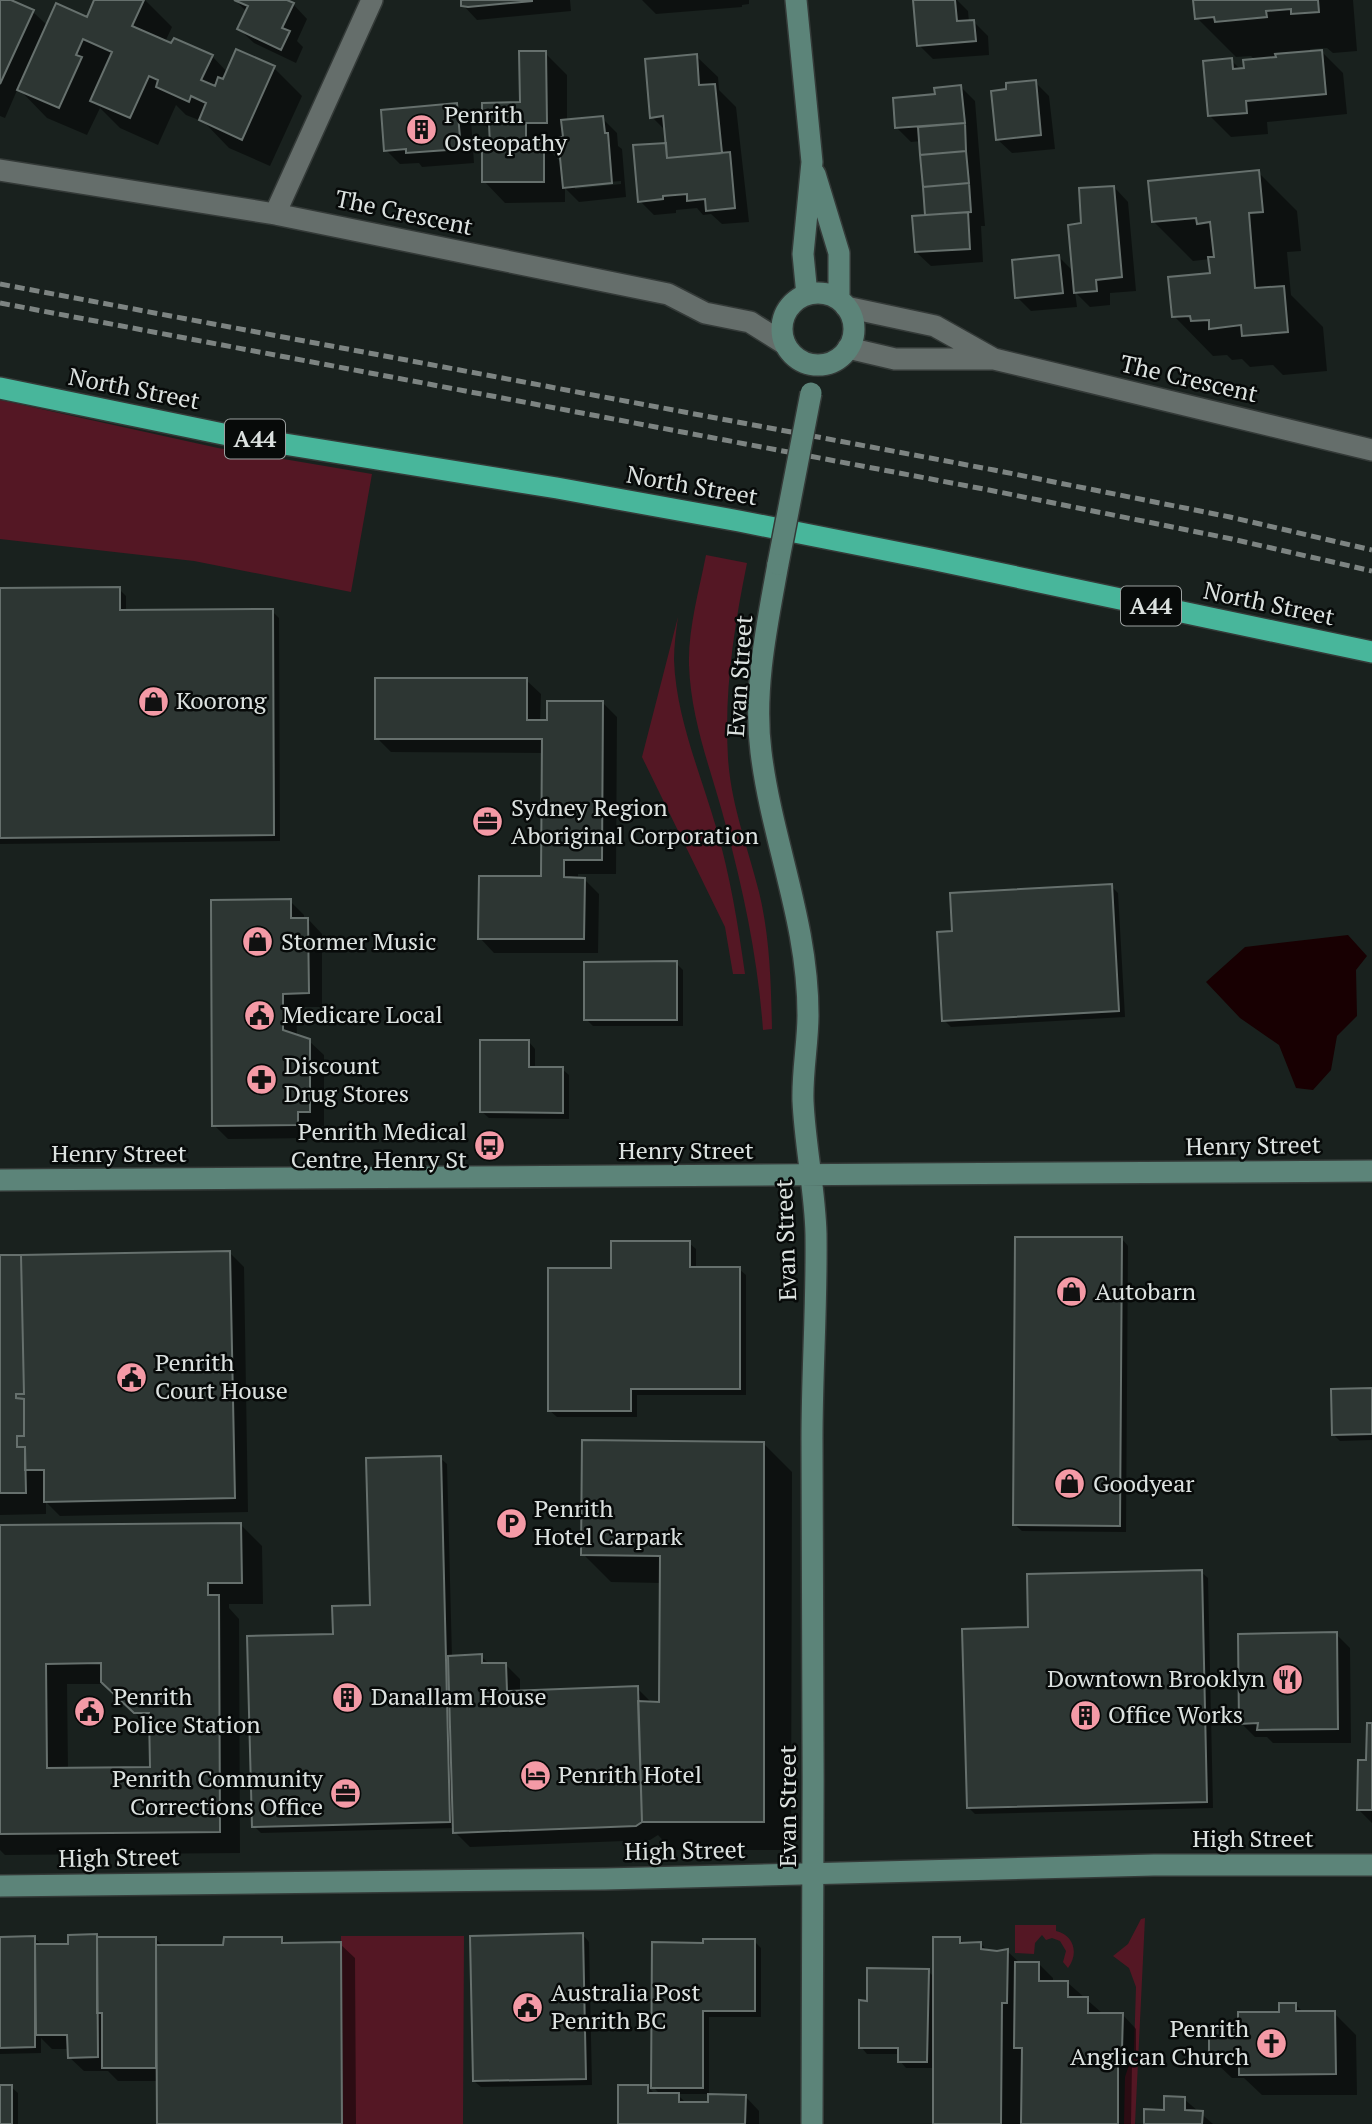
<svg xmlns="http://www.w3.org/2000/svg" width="1372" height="2124" font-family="'PT Serif',serif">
	<rect width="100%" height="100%" fill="#19211e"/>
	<path fill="#541724" d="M0 400 218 448 372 474 351 592 194 561 0 539Z
		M706 555 747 563C734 627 724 692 728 758 731 805 748 848 759 892 770 937 771 983 772 1029L763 1030C758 960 744 893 726 826 712 772 691 722 689 665 688 629 699 591 706 555Z
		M678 617C676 631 674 646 674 660 676 717 700 772 716 827 730 875 738 924 745 974H733L725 927 642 757Z
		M1145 1918 1135 2124H1124L1125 2077 1134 2050 1136 1987 1129 1968 1113 1956 1128 1944 1141 1919Z
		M1015 1925H1056V1931C1074 1935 1079 1954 1068 1968L1063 1962 1066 1951 1060 1941 1052 1938 1046 1940 1042 1935 1035 1943 1034 1954 1015 1953Z
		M341 1936H464L463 2124H341Z"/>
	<path fill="#180002" d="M1348 935 1367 956 1356 970 1357 1016 1337 1036 1331 1070 1313 1090 1296 1088 1279 1045 1240 1018 1206 982 1245 947Z"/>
	<path fill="#0007" fill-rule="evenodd" d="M0 0H6L33 12 48 26 88 19 96 0H145L172 27 165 42 212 56 228 73 274 68 302 96 270 166 229 148 204 122 186 115 176 105 158 145 120 128 100 108 87 135 47 118 18 88 5 118 0 116Z
		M235 0H283L293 4 307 19 297 41 303 47 296 63 254 43 239 29 247 12Z
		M462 0H570L571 11 477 20 463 5Z
		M642 0H749V4L742 5V7L656 14Z
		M915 0H957L968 11 969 22H974L988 36 989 55 933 59 919 45Z
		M1195 0H1353L1357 51 1333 53 1327 48 1310 49V53L1322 52 1343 73 1347 114 1267 122 1268 134 1231 137 1210 116 1231 60 1241 70 1256 61 1251 56 1236 57 1197 18Z
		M545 53 567 75V121L602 118 617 133 618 146 622 149 626 197 579 202 565 188V202L505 203 484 181 491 146V131L484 124 522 104ZM547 144H561L562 163 547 148ZM621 181V184L575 189V185Z
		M696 56 718 77 719 90 736 107 749 222 722 224 711 214 703 215 697 208 676 210V213L654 215 640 201 668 148 667 132 652 117Z
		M1035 82 1049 96 1055 149 1012 153 997 139Z
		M961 87 975 101 985 226H981L983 262 931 266 916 252 927 217 921 141 911 142 897 128 937 96Z
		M457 105 471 120 474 163 422 167 419 163 400 164 386 150Z
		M1258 172 1297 211 1301 251 1287 252 1291 295 1323 327 1327 371 1283 375 1273 365 1250 367 1242 359 1232 360 1227 355 1213 356 1174 316 1212 275 1210 259 1193 261 1154 222Z
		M1114 187 1128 202 1136 291 1110 293V305L1090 307 1075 292 1077 307 1031 311 1017 297 1059 257 1074 272 1083 225Z
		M119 589 126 596V612L272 611 279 618 280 841 0 844V590Z
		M526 680 541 694 540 722H548L603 703 617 717 616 874H578V879H584L599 894 598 953H494L480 938 543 878 544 753 391 752 377 738Z
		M1111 886 1118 893 1125 1017 951 1027 944 1020 954 933Z
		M290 901 304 915V919H308L322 934V1007H296L297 1036 309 1041 324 1055V1126H312V1138L228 1139 214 1125Z
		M676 963 683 970V1026H593L586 1019Z
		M529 1042 535 1049V1069H562L569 1075V1119L489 1118 482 1112Z
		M1122 1239 1128 1246 1126 1532 1022 1531 1015 1525Z
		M689 1243 696 1249V1269H739L746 1275V1395H637V1417H557L550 1411 612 1270Z
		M229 1252 244 1267 248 1512 60 1516 46 1502V1514L0 1515V1257Z
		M1372 1390V1440L1340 1441 1333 1434Z
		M764 1444 792 1472 791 1850H672L658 1835 650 1840 470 1847 455 1832V1828L261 1833 254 1826 335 1635 372 1606 440 1458 447 1464 452 1657 481 1656 490 1665 505 1664 520 1679V1692L637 1688 652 1703H660L661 1583 611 1582 583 1554Z
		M241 1525 262 1546 263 1604H229V1608L239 1619 240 1853 5 1855 0 1850V1527ZM67 1684H106L151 1729 152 1769 68 1770Z
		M1201 1572 1208 1578 1213 1808 975 1814 969 1808 1030 1629Z
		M1336 1634 1350 1648 1351 1743H1273L1267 1737H1255L1241 1723Z
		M1372 1725V1823L1359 1810 1368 1761Z
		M583 1935 589 1942 592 2085 481 2087 474 2081Z
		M0 1938H34L41 1944 69 1946 99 1939H156L164 1947H225L281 1939 287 1944H340L355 1958 356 2124H158V2081H118L108 2071H84L69 2057V2049H52L41 2038V2053L0 2054Z
		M960 1939 965 1944H981L989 1952 1007 1951 1020 1963 1039 1964 1053 1978V1983H1068L1102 2013 1122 2014 1136 2029V2064H1132L1131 2124H935V2068H906L900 2061V2054H867L861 2047 868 2003 928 1971 934 1977Z
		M754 1941 761 1948V2017H709V2094H677L687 2104H710L745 2096 759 2111V2124H620L648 2087 656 2095H661L653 2087 705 1944Z
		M1296 2005 1304 2013H1334L1356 2035 1357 2095H1262L1244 2078H1232L1210 2057 1240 2031Z
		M0 2087H11L18 2093V2124H0Z
		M1184 2099 1213 2124H1145L1165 2112Z"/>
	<path fill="#2d3633" stroke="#66706d" stroke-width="2" fill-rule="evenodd" d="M0 0H11L34 10 0 84Z
		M94 0H144L132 26 171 43 174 38 213 55 201 80 215 86 218 77 223 79 236 49 275 66 242 140 199 120 206 103 191 96 189 102 156 87 158 80 149 76 130 118 90 101 112 52 83 39 76 55 82 57 59 108 17 90 56 3 87 17Z
		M234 0H287L294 3 282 28 290 31 281 50 237 29 248 6Z
		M461 0H532V1L468 7 461 6Z
		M913 0H955L957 21 974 20 976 41 917 46Z
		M1193 0H1318L1319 12 1291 14V9L1266 11 1267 17 1215 22 1214 17 1195 19Z
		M1322 50 1326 94 1246 101 1247 113 1208 116 1203 61 1232 58 1233 69 1244 68 1243 60 1276 57 1275 54Z
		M519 51H546L547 123H526V143L544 142V182H482V145H490L489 124H482V103L520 102Z
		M697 54 699 85 715 84 722 153 667 158 663 116 650 118 645 59Z
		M1036 80 1041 135 996 140 991 91 1006 89V83Z
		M961 85 965 123 895 128 893 98 935 94 934 88Z
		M457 103 461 149 406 153V149L384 151 381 110Z
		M603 116 605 133H608L612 183 563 188 558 138 563 137 561 120Z
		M965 123 966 151 920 155 918 127Z
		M666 143 667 158 730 152 735 208 706 211 705 199 687 201V194L663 196V199L638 202 633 145Z
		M966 151 969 183 923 187 920 155Z
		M1259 170 1263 212 1249 213 1255 288 1284 286 1288 332 1242 336 1241 325 1209 329V320L1191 321 1190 316 1172 317 1168 277 1210 273 1208 257H1214L1210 222 1197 224 1196 218 1152 222 1148 181Z
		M969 183 971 212 925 215 923 187Z
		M1114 186 1122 277 1096 280 1097 291 1074 293 1068 225 1081 223 1079 188Z
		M968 212 970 249 915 252 912 216Z
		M1059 255 1063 293 1015 298 1012 260Z
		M120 587V610L273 609 274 835 0 838V588Z
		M375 678H527V720H547V701H603L602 860H564V877L585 878 584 939H478L479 876H541L542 739H375Z
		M1112 884 1119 1011 942 1021 937 932 952 931 950 893Z
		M291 899V918H308L309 993 283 994V1030L310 1039V1112H298V1125L212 1126 211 900Z
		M677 961V1020H584V962Z
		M480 1040H529V1067H563V1113L480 1112Z
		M1015 1237H1122L1120 1526 1013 1525Z
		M611 1241H690V1267H740V1389H631V1411H548V1268H611Z
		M230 1251 235 1498 44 1502V1470H25V1447H17V1436H24V1399L16 1398V1394H24L21 1255Z
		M0 1255H21L24 1394H16V1398L24 1399V1436H17V1447H25L26 1493H0Z
		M1372 1388V1434L1332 1435 1331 1389Z
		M582 1440 764 1442V1822H642L638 1701 659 1702 660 1556 581 1555Z
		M441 1456 450 1822 252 1827 247 1636 333 1634 332 1606 370 1605 366 1458Z
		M241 1523 242 1583H208V1595H219L220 1832 0 1834V1525ZM101 1663V1682L134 1713H149L150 1767 47 1768 46 1664Z
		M1202 1570 1207 1802 967 1808 962 1629 1028 1627 1027 1574Z
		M1337 1632 1338 1729 1257 1730 1258 1723 1239 1724 1238 1634Z
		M482 1654V1663H506L507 1691 638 1686 642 1822 636 1826 453 1833 448 1656Z
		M1367 1723H1372V1810H1357L1358 1760H1366Z
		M583 1933 586 2079 473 2081 470 1936Z
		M97 1934 98 2057 68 2058 67 2035H36L35 1944H68V1935Z
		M35 1936V2047L0 2048V1937Z
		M97 1937H156V2068H102V2013H97Z
		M224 1937H282V1943L341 1942 342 2124H157L156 1945H223Z
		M933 1937H960V1943L981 1942V1949L997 1951 1008 1949 1007 2003H1002L1001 2124H933Z
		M703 1939H755V2011H703V2088H651L652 1942 703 1943Z
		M1015 1962H1039V1981H1068V1997H1088V2013H1123L1122 2050H1118V2124H1021L1022 2048H1014Z
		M867 1968 929 1969 927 2062H898V2048H859V2000L867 2001Z
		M1279 2003H1296V2011H1335L1336 2074 1239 2075V2056L1209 2057V2029H1238V2012H1279Z
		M0 2085H12V2124H0Z
		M618 2085H648V2093H679V2102H708V2094L746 2095 745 2124H618Z
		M1164 2096 1185 2097V2110L1203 2111 1202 2124H1144V2109L1164 2110Z"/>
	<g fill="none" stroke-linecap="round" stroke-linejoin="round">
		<defs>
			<path id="street" d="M0 170 275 214 668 294 705 313 750 322 785 344
				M275 214 372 0
				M846 307 935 326 992 358
				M848 348 895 359H994L1372 450"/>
			<path id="secondary" d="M796 0 812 162 803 254 807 295
				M815 174 839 253V299
				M782 329a36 36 0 1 1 72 0a36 36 0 1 1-72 0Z
				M778 564C767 625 753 690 761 752 772 842 808 921 808 1015 808 1043 802 1072 803 1101 805 1146 815 1190 816 1234 817 1303 812 1371 812 1439 813 1667 814 1896 812 2124
				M0 1180 1372 1171
				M0 1886 605 1879 1154 1865H1372"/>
			<path id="highway" d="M0 388 228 435 557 488 739 521 931 559 1372 652"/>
		</defs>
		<use href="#street" stroke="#343a38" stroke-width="24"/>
		<use href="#secondary" stroke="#343a38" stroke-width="24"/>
		<use href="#highway" stroke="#343a38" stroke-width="24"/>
		<use href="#street" stroke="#656e6b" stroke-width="21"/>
		<use href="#secondary" stroke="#5c8479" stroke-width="21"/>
		<use href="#highway" stroke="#48b69b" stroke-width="21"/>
		<path stroke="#7d8482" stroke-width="5" stroke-dasharray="10 5" stroke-linecap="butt" d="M0 284 994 470 1230 517 1372 550
			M0 303 989 490 1232 539 1372 571"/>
		<defs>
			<path id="secondary-bridge" d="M778 564 811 393"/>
		</defs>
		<use href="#secondary-bridge" stroke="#343a38" stroke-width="24" stroke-linecap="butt"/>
		<use href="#secondary-bridge" stroke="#5c8479" stroke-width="21"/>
	</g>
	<defs>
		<symbol id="building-disc" viewBox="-11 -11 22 22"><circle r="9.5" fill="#f49aa6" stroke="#070a09"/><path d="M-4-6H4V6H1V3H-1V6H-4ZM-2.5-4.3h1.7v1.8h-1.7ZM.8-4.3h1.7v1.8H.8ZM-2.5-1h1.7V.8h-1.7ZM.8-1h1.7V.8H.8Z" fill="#111"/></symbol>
		<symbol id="shop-disc" viewBox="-11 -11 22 22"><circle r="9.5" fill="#f49aa6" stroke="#070a09"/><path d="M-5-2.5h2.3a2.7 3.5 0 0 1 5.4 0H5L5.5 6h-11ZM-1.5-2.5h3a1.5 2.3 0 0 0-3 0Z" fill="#111"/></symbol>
		<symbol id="office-disc" viewBox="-11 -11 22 22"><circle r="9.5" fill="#f49aa6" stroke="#070a09"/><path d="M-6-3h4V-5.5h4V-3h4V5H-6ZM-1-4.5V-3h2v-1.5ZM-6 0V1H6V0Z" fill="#111"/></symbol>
		<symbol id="civic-disc" viewBox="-11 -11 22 22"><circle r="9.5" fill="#f49aa6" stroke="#070a09"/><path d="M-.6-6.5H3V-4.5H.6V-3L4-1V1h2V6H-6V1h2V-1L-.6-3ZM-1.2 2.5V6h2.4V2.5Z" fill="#111"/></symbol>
		<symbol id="pharmacy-disc" viewBox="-11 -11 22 22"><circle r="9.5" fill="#f49aa6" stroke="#070a09"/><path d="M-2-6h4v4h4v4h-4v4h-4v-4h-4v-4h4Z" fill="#111"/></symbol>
		<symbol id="bus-disc" viewBox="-11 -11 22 22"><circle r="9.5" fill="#f49aa6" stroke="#070a09"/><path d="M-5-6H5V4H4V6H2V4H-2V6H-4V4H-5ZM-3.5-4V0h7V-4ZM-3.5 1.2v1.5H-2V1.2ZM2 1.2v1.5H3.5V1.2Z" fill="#111"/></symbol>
		<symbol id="parking-disc" viewBox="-11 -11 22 22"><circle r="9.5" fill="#f49aa6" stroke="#070a09"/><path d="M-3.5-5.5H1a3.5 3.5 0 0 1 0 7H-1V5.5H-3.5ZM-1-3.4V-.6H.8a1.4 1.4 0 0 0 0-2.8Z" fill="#111"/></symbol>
		<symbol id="restaurant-disc" viewBox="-11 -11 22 22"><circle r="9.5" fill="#f49aa6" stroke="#070a09"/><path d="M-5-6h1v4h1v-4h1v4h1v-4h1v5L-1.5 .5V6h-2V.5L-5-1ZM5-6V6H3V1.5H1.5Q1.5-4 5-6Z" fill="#111"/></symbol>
		<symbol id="hotel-disc" viewBox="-11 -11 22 22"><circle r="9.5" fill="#f49aa6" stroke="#070a09"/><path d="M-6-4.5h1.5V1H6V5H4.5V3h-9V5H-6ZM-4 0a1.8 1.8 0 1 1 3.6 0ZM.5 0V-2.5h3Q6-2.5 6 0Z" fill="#111"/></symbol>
		<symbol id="church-disc" viewBox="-11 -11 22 22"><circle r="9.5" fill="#f49aa6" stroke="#070a09"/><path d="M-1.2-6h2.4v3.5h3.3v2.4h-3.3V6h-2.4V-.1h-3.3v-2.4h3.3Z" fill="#111"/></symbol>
	</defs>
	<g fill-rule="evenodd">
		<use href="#building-disc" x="404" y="112" width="35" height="35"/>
		<use href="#shop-disc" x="136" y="684" width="35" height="35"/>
		<use href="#office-disc" x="470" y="804" width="35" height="35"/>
		<use href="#shop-disc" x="240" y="924" width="35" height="35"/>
		<use href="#civic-disc" x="242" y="998" width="35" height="35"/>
		<use href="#pharmacy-disc" x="244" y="1062" width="35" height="35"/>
		<use href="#bus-disc" x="472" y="1128" width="35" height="35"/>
		<use href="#shop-disc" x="1054" y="1274" width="35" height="35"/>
		<use href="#civic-disc" x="114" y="1360" width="35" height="35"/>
		<use href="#shop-disc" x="1052" y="1466" width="35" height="35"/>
		<use href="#parking-disc" x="494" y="1506" width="35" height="35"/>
		<use href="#restaurant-disc" x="1270" y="1662" width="35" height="35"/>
		<use href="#building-disc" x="330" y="1680" width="35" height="35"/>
		<use href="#civic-disc" x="72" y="1694" width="35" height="35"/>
		<use href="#building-disc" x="1068" y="1698" width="35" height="35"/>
		<use href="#hotel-disc" x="518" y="1758" width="35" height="35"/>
		<use href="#office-disc" x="328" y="1776" width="35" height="35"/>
		<use href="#civic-disc" x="510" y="1990" width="35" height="35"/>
		<use href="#church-disc" x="1254" y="2026" width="35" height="35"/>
	</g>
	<g text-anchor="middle" stroke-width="5" stroke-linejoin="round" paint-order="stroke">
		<g fill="#070a09" stroke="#9ca1a0" stroke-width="2">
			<rect x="225" y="419.5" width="60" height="39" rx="5"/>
			<rect x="1121" y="586.5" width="60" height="39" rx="5"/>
		</g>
		<g font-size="23" font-weight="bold" fill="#dce2e0">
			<text x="255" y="447">A44</text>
			<text x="1151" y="614">A44</text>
		</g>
		<g font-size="24" fill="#dce2e0" stroke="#070a09" text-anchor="start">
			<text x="444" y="123">Penrith<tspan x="444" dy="28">Osteopathy</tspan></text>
			<text x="176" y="709">Koorong</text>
			<text x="511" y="816">Sydney Region<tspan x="511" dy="28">Aboriginal Corporation</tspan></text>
			<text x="281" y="950">Stormer Music</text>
			<text x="282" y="1023">Medicare Local</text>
			<text x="284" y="1074">Discount<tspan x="284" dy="28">Drug Stores</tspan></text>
			<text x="467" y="1140" text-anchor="end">Penrith Medical<tspan x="467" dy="28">Centre, Henry St</tspan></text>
			<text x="1095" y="1300">Autobarn</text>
			<text x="155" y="1371">Penrith<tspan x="155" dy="28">Court House</tspan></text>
			<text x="1093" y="1492">Goodyear</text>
			<text x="534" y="1517">Penrith<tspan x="534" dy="28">Hotel Carpark</tspan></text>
			<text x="1265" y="1687" text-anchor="end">Downtown Brooklyn</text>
			<text x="113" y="1705">Penrith<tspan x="113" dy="28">Police Station</tspan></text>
			<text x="371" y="1705">Danallam House</text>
			<text x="1108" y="1723">Office Works</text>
			<text x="558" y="1783">Penrith Hotel</text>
			<text x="323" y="1787" text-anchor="end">Penrith Community<tspan x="323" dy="28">Corrections Office</tspan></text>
			<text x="551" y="2001">Australia Post<tspan x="551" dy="28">Penrith BC</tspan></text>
			<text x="1249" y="2037" text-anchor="end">Penrith<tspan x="1249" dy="28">Anglican Church</tspan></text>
		</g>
		<g font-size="24" fill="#dce2e0" stroke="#070a09">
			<text transform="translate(404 213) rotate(12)" y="8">The Crescent</text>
			<text transform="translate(1189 379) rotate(13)" y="8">The Crescent</text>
			<text transform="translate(134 389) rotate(11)" y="8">North Street</text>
			<text transform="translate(692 486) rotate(10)" y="8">North Street</text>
			<text transform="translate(1269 604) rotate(12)" y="8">North Street</text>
			<text transform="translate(740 676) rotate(-86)" y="8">Evan Street</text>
			<text transform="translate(1253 1146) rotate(-1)" y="8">Henry Street</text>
			<text x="686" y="1159">Henry Street</text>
			<text x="119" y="1162">Henry Street</text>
			<text transform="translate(786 1240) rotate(-92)" y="8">Evan Street</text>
			<text transform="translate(788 1806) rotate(-90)" y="8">Evan Street</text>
			<text x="1253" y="1847">High Street</text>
			<text transform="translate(685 1851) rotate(-1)" y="8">High Street</text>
			<text transform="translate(119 1858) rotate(-1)" y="8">High Street</text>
		</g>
	</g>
</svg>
